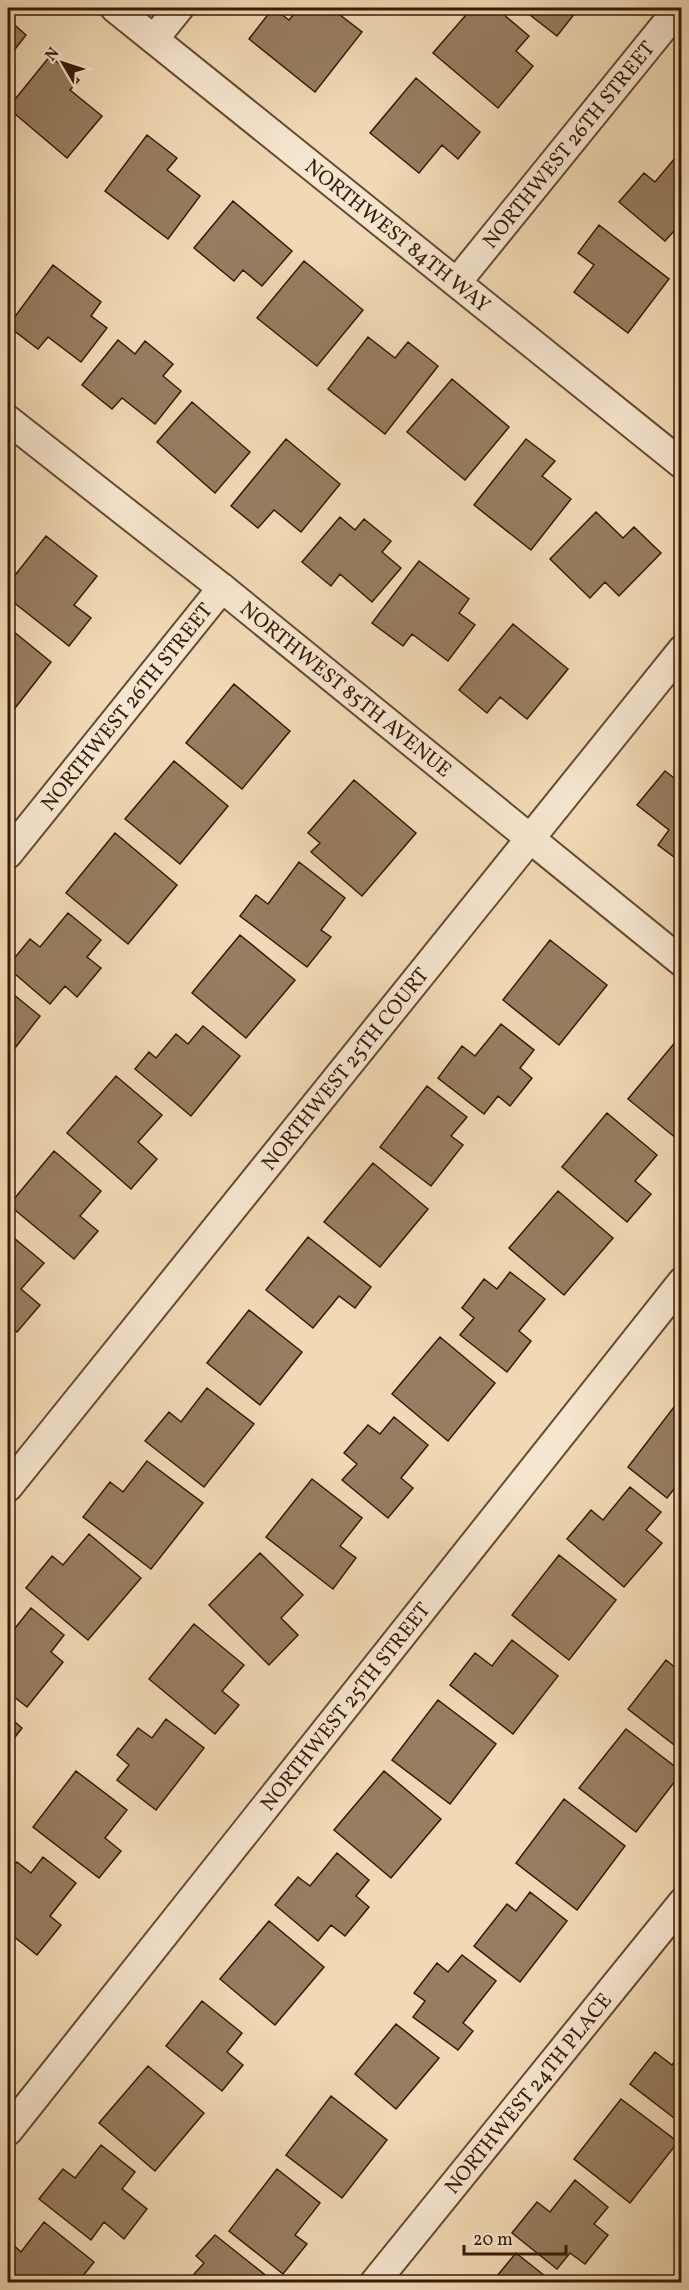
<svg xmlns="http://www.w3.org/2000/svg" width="689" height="2290" font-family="Vollkorn,serif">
	<rect width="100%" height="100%" fill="#f1d9b5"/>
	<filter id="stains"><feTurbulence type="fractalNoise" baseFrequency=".00333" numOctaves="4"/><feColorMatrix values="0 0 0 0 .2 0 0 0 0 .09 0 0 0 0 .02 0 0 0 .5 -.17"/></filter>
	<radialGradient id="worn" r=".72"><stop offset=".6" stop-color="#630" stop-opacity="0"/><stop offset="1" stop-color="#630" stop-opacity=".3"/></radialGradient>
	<path fill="#987d61" stroke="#371a06" stroke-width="1.5" d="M273 8 289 20 299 8H331L362 32 315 92 249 39Z
		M472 8H496L529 36 516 51 533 66 498 108 433 53Z
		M521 8H579L557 36Z
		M8 19 26 35 8 58Z
		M50 56 79 80 70 90 102 116 67 158 8 108Z
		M416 78 480 132 458 159 442 145 419 173 370 133Z
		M147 135 177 158 167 170 200 196 168 239 105 191Z
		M681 151 682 222 665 241 619 202 644 173 655 182Z
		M233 201 292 251 262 286 243 270 234 281 194 248Z
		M599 225 669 279 628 333 574 292 594 265 578 253Z
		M304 261 363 310 317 366 257 318Z
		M53 265 101 302 91 316 107 328 81 362 48 337 38 349 8 326Z
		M368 337 395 358 408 342 438 366 385 434 328 389Z
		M118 340 135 354 145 341 173 364 163 376 181 391 155 424 122 398 112 409 82 385Z
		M452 379 509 427 465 480 407 432Z
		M192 402 250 452 215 493 157 442Z
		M286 439 340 484 301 532 274 510 258 528 231 506Z
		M526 439 555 461 542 476 571 499 531 550 474 505Z
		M596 512 623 538 634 527 661 553 619 596 605 582 590 598 550 559Z
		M340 517 355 530 364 519 391 541 382 552 401 568 372 602 340 574 331 586 302 562Z
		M46 536 97 576 74 605 91 618 69 646 8 598V584Z
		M419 561 469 599 459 613 475 625 448 661 412 634 403 646 372 623Z
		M513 624 568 669 527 719 500 697 487 713 459 690Z
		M8 627 51 662 8 717Z
		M234 684 290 731 242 789 186 743Z
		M174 761 228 806 180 864 125 819Z
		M665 771 682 784V863L658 845 669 830 637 805Z
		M354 780 416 833 362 896 311 852 320 843 308 833Z
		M115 833 177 885 128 944 66 893Z
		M299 862 345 898 321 930 331 937 307 967 240 916 256 895 268 904Z
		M68 913 101 940 87 957 101 968 77 997 65 986 50 1004 8 968V966L30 939 40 947Z
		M240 935 295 980 246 1038 192 993Z
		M550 940 607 985 559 1045 503 1000Z
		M8 990 40 1016 8 1057Z
		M501 1024 534 1050 520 1068 532 1078 510 1106 498 1096 484 1114 438 1078 462 1046 475 1056Z
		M203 1026 240 1056 191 1116 135 1069 149 1052 156 1058 176 1034 188 1044Z
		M677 1040 682 1045V1143L628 1099Z
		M116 1076 162 1115 138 1142 157 1159 131 1189 67 1133Z
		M427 1086 467 1117 451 1136 463 1145 431 1186 380 1147Z
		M607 1113 657 1155 635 1181 651 1194 627 1222 562 1167Z
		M54 1151 101 1191 80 1216 98 1231 74 1259 9 1205Z
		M373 1163 428 1209 380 1267 324 1222Z
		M558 1191 613 1238 564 1295 509 1248Z
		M8 1233 44 1263 21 1289 40 1305 17 1332 8 1324Z
		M308 1237 371 1287 355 1308 339 1296 313 1328 266 1290Z
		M510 1272 545 1299 519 1331 531 1341 507 1372 460 1335 474 1318 462 1308 484 1279 497 1289Z
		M249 1310 302 1352 260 1405 207 1363Z
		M440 1337 495 1383 448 1441 392 1394Z
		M207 1388 254 1424 204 1487 145 1441 169 1412 181 1422Z
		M674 1407 682 1413V1479L667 1498 628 1467Z
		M394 1417 428 1445 401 1478 413 1488 388 1518 342 1480 357 1464 344 1453 368 1425 380 1434Z
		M147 1461 203 1503 151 1569 83 1517 110 1482 123 1492Z
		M312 1479 362 1518 340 1546 356 1558 333 1589 266 1537Z
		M630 1487 661 1512 646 1530 662 1543 624 1587 567 1539 591 1510 603 1520Z
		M89 1534 141 1578 88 1640 26 1588 52 1556 63 1565Z
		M260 1553 303 1595 281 1618 298 1635 269 1665 209 1605Z
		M559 1555 616 1600 569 1660 512 1615Z
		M31 1608 64 1635 51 1652 63 1662 27 1707 8 1692V1637Z
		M194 1624 244 1665 222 1691 239 1705 215 1734 149 1679Z
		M512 1640 558 1676 513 1734 450 1685 475 1653 492 1666Z
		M666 1660 682 1673V1751L628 1709Z
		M438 1700 496 1744 450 1804 392 1760Z
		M8 1716 22 1728 8 1746Z
		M166 1719 204 1748 156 1810 117 1780 129 1765 117 1755 138 1728 152 1738Z
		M626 1729 682 1772 636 1832 579 1788Z
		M76 1771 127 1810 105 1838 121 1851 99 1878 33 1827Z
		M384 1771 441 1819 391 1878 334 1830Z
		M564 1799 625 1846 577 1910 516 1863Z
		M337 1853 369 1880 356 1896 369 1907 345 1936 331 1925 318 1941 275 1905 298 1877 310 1886Z
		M43 1857 76 1883 50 1916 61 1925 37 1955 8 1932V1873L17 1862 31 1873Z
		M530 1892 567 1921 520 1982 474 1946 507 1904 516 1911Z
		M269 1921 324 1967 275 2025 220 1979Z
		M462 1955 496 1981 463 2023 473 2031 458 2050 413 2017 425 2001 414 1993 437 1963 448 1972Z
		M202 2001 242 2033 227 2052 243 2065 222 2091 166 2046Z
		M396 2024 439 2058 396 2109 355 2074Z
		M655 2052 672 2065 682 2052V2124L630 2084Z
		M148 2066 204 2113 155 2171 99 2123Z
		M331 2096 387 2140 342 2198 286 2155Z
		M621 2099 678 2142 630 2203 574 2159Z
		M101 2145 135 2172 122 2189 147 2209 124 2239 104 2222 91 2240 39 2199 63 2169 75 2178Z
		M277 2169 320 2203 295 2235 307 2244 283 2274 229 2231Z
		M575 2180 608 2207 594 2224 608 2235 585 2264 570 2253 557 2269 512 2233 537 2202 550 2212Z
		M44 2222 94 2262 78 2282H8V2240L21 2252Z
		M215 2235 274 2282H187L204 2263 196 2256Z
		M516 2253 550 2280 548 2282H492Z"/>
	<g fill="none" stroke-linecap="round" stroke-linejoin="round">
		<defs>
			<g id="minor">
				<path id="s1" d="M115 8 682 464"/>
				<path d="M154 39 179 8"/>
				<path id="s2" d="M457 282 679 8"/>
				<path id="s3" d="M8 420 222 588 682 962"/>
				<path id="s4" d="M8 854 222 588"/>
				<path id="s5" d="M8 1487 682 650"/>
				<path id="s6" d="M8 2131 682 1282"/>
				<path id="s7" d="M375 2282 682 1903"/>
			</g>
		</defs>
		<use href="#minor" stroke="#664a32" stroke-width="32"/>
		<use href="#minor" stroke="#f6e6cf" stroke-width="28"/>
	</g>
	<g text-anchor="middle" stroke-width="4.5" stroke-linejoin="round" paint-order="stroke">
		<g font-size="21" fill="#371a06" stroke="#f6e6cf">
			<text dy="7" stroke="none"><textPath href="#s2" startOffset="177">NORTHWEST 26TH STREET</textPath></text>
			<text dy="7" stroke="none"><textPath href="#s1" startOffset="363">NORTHWEST 84TH WAY</textPath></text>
			<text dy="7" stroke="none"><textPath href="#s3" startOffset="432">NORTHWEST 85TH AVENUE</textPath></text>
			<text dy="7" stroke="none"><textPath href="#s4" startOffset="189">NORTHWEST 26TH STREET</textPath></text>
			<text dy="7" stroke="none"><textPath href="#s5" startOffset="537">NORTHWEST 25TH COURT</textPath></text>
			<text dy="7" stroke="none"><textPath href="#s6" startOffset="542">NORTHWEST 25TH STREET</textPath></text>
			<text dy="7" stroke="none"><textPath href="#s7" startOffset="243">NORTHWEST 24TH PLACE</textPath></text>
		</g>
	</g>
	<rect width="689" height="2290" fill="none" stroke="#f1d9b5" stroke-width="30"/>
	<rect x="9" y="9" width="671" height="2272" fill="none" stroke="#371a06" stroke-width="3"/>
	<rect x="15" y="15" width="659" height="2260" fill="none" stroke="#371a06" stroke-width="1.5"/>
	<g transform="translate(63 63) rotate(309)" stroke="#f6e6cf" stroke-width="4.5" paint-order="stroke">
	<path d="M0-4.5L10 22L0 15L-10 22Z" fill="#371a06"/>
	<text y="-9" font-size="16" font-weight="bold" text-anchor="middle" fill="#371a06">N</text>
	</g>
	<path d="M464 2245v9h102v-9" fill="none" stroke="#371a06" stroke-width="3"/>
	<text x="473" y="2245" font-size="18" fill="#371a06" stroke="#f6e6cf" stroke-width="4.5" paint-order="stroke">20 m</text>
	<rect width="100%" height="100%" filter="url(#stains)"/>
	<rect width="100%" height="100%" fill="url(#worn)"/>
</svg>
